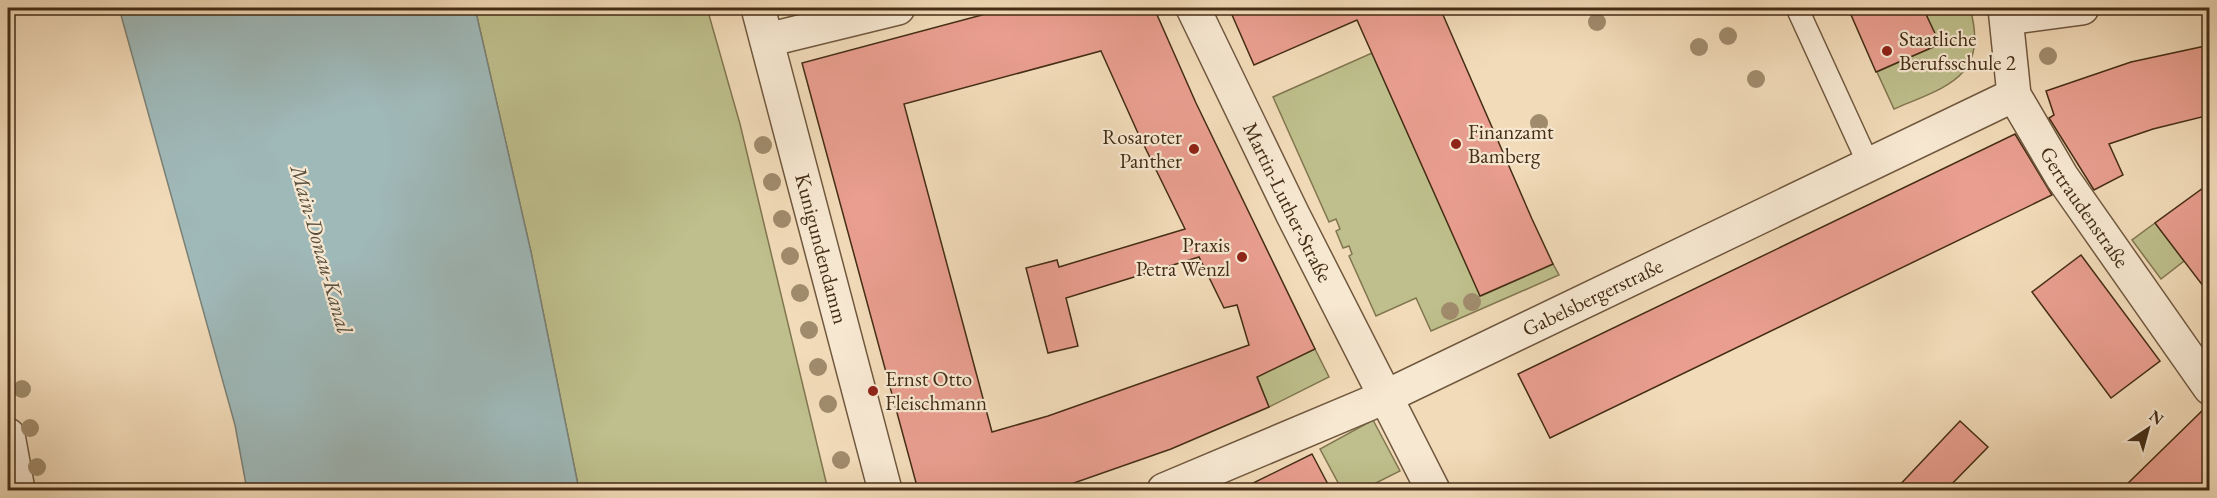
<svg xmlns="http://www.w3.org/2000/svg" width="2217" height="498" font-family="'EB Garamond',serif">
	<rect width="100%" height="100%" fill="#f2dbb9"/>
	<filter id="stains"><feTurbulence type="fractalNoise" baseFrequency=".00333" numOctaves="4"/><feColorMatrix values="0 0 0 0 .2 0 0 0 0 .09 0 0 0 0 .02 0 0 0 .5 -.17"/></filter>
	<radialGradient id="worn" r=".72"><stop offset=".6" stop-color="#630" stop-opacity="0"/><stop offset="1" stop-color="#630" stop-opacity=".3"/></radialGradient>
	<path fill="#bebf8c" stroke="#817650" stroke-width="1.5" d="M475 8H707L740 124 828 490H579L531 252Z
		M1923 8H1970C1989 77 1948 86 1894 109L1877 72 1939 44Z
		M1372 53 1481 296 1553 264 1559 275 1431 331 1416 298 1376 316 1349 256 1352 254 1349 246 1343 248 1336 231 1340 229 1336 219 1329 222 1273 97Z
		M2155 223 2184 261 2161 279 2132 240Z
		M1315 349 1329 377 1269 407 1257 377Z
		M1373 420 1400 471 1362 490H1342L1320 449Z"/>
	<path fill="#9fb9b9" stroke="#7b8177" stroke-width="1.5" d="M119 8H475L531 252 579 490H247L235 425Z"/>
	<path fill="#e99e8f" stroke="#442d15" stroke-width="1.5" fill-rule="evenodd" d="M1008 8H1154L1196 103 1315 349 1257 377 1269 407 1171 449 1054 490H918L802 63ZM1101 51 1137 131 1185 229 1059 267 1057 260 1026 268 1048 353 1078 346 1066 298 1199 257 1224 308 1237 305 1249 345 1048 416 992 432 904 104Z
		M1229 8H1440L1532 219 1553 264 1480 296 1357 20 1254 65Z
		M1848 8H1923L1940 44 1876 72Z
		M2210 45V115L2153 129 2109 144 2123 175 2094 190 2049 118 2054 115 2046 91 2131 62Z
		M2015 134 2052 195 1550 438 1518 374Z
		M2210 183V295L2155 223Z
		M2081 255 2160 361 2111 398 2032 292Z
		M2207 406H2210V490H2121Z
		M1960 421 1988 447 1946 490H1895Z
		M1312 454 1331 490H1239Z"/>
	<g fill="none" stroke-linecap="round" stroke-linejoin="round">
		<defs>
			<path id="service" d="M1797 8 1869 165"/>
			<g id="minor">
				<path id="s1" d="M758 8 885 490"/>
				<path id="s2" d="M1193 8 1293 215 1433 490"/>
				<path id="s3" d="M2005 8 2014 95 2062 177 2210 388"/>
				<path d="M2007 18 2082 8"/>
				<path d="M767 40 898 8"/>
				<path d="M8 435 18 490"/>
				<path id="s4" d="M1164 490 1385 397 2014 95"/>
			</g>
		</defs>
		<use href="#service" stroke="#70583e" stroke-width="24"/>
		<use href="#minor" stroke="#70583e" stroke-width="36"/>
		<use href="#service" stroke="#f7e8d2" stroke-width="21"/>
		<use href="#minor" stroke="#f7e8d2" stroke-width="33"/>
	</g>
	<g fill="#a08b6c">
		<circle cx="1597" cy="22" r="9"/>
		<circle cx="1728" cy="36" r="9"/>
		<circle cx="1699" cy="47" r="9"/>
		<circle cx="2048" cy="56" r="9"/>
		<circle cx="1756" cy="79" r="9"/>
		<circle cx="1539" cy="123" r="9"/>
		<circle cx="763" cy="145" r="9"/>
		<circle cx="772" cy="182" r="9"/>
		<circle cx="782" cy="219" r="9"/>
		<circle cx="790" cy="256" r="9"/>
		<circle cx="800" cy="293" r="9"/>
		<circle cx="1472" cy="302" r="9"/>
		<circle cx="1450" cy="311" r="9"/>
		<circle cx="809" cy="330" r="9"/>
		<circle cx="818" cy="367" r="9"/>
		<circle cx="22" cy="389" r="9"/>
		<circle cx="828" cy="404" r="9"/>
		<circle cx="30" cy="428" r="9"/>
		<circle cx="841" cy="460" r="9"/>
		<circle cx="37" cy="467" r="9"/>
	</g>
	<g fill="#8f2418" stroke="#f7e8d2" stroke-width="2">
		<circle cx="1887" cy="51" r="6"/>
		<circle cx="1456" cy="144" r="6"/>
		<circle cx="1194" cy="149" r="6"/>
		<circle cx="1242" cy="257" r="6"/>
		<circle cx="873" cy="391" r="6"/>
	</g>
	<g text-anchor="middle" stroke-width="4.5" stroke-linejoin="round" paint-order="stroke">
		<g font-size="21" fill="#442d15" stroke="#f7e8d2" text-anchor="start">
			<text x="1899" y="46">Staatliche<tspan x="1899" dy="24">Berufsschule 2</tspan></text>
			<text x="1468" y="139">Finanzamt<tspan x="1468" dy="24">Bamberg</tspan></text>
			<text x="1182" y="144" text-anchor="end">Rosaroter<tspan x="1182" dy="24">Panther</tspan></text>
			<text x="1230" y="252" text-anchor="end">Praxis<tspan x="1230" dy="24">Petra Wenzl</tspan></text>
			<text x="885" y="386">Ernst Otto<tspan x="885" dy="24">Fleischmann</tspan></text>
		</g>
		<g font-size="21" fill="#442d15" stroke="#f7e8d2">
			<text dy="7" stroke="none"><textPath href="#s2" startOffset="216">Martin-Luther-Straße</textPath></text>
			<text dy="7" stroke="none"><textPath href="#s3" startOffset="220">Gertraudenstraße</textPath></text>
			<text dy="7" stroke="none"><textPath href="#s1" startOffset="249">Kunigundendamm</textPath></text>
			<text dy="7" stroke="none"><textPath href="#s4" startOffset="470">Gabelsbergerstraße</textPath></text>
		</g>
		<g font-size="22" font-style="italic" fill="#5b503e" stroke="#f7e8d2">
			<text transform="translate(322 249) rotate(74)" y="8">Main-Donau-Kanal</text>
		</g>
	</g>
	<rect width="2217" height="498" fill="none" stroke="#f2dbb9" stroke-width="30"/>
	<rect x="9" y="9" width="2199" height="480" fill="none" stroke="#442d15" stroke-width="3"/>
	<rect x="15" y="15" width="2187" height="468" fill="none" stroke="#442d15" stroke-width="1.5"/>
	<g transform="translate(2148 429) rotate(36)" stroke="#f7e8d2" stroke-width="4.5" paint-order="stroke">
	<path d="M0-4.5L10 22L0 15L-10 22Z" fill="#442d15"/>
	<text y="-9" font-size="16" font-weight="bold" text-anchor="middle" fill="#442d15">N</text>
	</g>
	<rect width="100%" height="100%" filter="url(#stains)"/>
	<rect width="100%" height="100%" fill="url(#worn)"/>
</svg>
